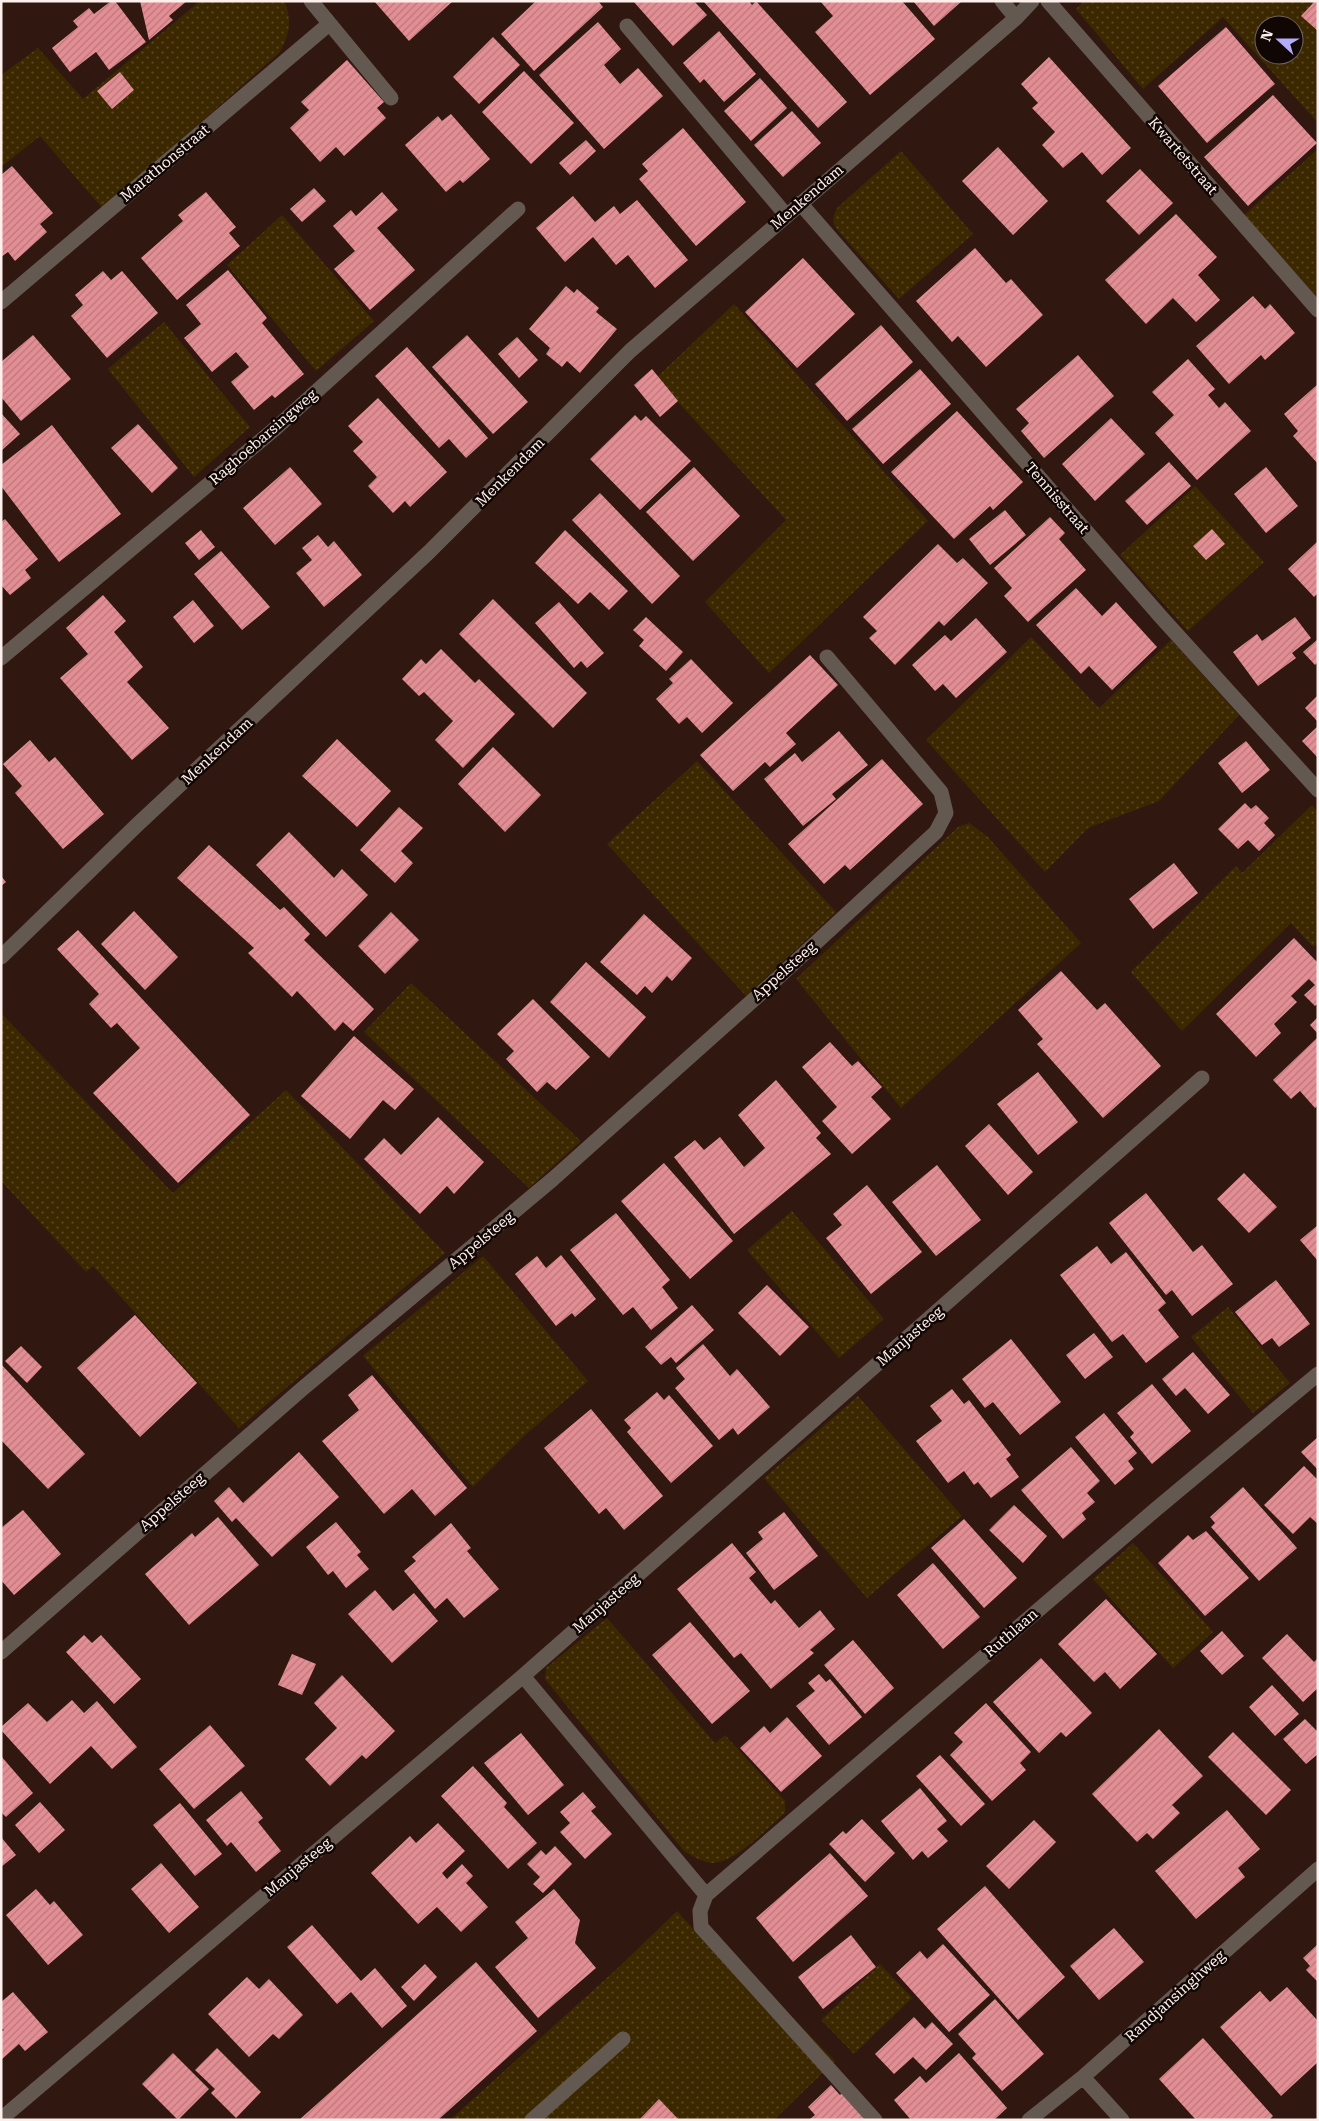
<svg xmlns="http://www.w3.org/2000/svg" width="1319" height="2121" font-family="'Roboto Serif',serif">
	<defs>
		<pattern id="grass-dots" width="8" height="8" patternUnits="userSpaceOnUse" patternTransform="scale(1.25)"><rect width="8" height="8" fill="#3c2800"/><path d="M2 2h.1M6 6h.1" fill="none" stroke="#594825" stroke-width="1.8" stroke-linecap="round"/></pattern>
		<pattern id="building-hatch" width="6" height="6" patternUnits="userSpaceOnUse" patternTransform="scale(1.25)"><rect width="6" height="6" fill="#e48e94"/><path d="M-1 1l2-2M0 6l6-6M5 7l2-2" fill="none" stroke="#b6797d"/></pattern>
	</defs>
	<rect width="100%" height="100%" fill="#301710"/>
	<path fill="url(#grass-dots)" fill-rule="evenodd" d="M200 1H284C293 19 289 36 280 52L103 209 40 136 1 167V75L38 48 83 99Z
		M1084 1H1318V123L1223 17 1143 89 1076 9ZM1264 25H1294V55H1264Z
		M1318 149V298L1244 215Z
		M901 151 973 234 899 299 840 233C832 223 831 218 838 207Z
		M282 215 374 321 316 371 227 265Z
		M734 304 928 521 769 673 705 602 786 520 656 378Z
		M164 322 250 427 194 477 108 369Z
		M1195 486 1264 562 1188 631 1120 555Z
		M1031 637 1099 708 1171 640 1239 715 1159 801 1088 828 1045 872 926 740Z
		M697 761 836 912 746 996 607 844Z
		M1312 805 1318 812V943L1313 947 1291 923 1182 1031 1131 972 1236 866 1242 873Z
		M969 823 988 837 1081 943 901 1108 796 979 958 827Z
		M411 983 581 1141 529 1188 364 1032Z
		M1 1013 173 1193 286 1090 445 1253 239 1428 93 1266 86 1272 1 1181Z
		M792 1211 884 1319 839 1358 747 1250Z
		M483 1256 588 1381 524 1436 473 1487 363 1356Z
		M1228 1307 1290 1383 1253 1413 1191 1337Z
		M858 1396 962 1516 867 1598 764 1478Z
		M1133 1543 1213 1632 1173 1668 1093 1579Z
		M607 1618 715 1743 725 1735 785 1801V1813C767 1828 736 1863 712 1863 702 1862 692 1856 684 1851L545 1679 546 1668Z
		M677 1911 754 1996 763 1988 835 2061 774 2120H450L620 1966Z
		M880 1964 912 1998 854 2054 821 2020Z"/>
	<path fill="url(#building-hatch)" d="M111 1H115L146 42 109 70 96 52 70 72 52 48 78 27 73 21 89 8 94 14Z
		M140 1H187L169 16 173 20 149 40Z
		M374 1H453L409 41Z
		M536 1H598L603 7 534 71 501 34Z
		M633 1H694L707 15 673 46Z
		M703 1H749L752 5 756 1 847 102 818 128Z
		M820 1H902L935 39 870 95 815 32 833 16Z
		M913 1H962L934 26Z
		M1315 1H1318V31L1301 16Z
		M598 22 621 49 604 65 620 84 638 68 663 96 604 149 539 75Z
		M1226 27 1275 84 1207 143 1158 86Z
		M719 31 756 74 724 102 704 79 700 83 683 63Z
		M493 37 520 65 479 104 453 77Z
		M1049 57 1131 148 1102 175 1082 152 1063 168 1042 145 1055 132 1032 108 1038 103 1021 84Z
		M347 60 384 102 377 108 386 118 344 156 336 147 320 162 290 128 309 110 301 102Z
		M524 71 574 123 531 164 482 112Z
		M120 72 134 90 112 109 97 91Z
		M760 78 787 108 751 141 724 111Z
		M1273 95 1317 143 1248 206 1204 157Z
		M792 111 821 143 783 177 754 145Z
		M451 114 490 159 463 183 460 180 446 192 405 145 438 116 442 121Z
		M683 128 746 202 696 246 639 179 648 171 642 164Z
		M586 140 596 151 570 175 559 163Z
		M998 147 1048 201 1013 235 962 181Z
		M12 166 53 213 40 224 47 232 15 261 8 252 1 257V175Z
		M1140 169 1173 203 1139 235 1106 201Z
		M314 188 326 201 302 222 290 209Z
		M206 192 236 227 229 233 240 246 177 300 141 258 183 221 178 215Z
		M382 192 398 210 377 228 415 270 370 310 334 269 355 251 333 226 351 210 356 216Z
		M573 196 595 222 614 206 620 214 637 200 688 260 655 288 628 255 616 265 593 237 565 262 536 228Z
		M1176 214 1217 257 1198 275 1220 300 1196 322 1173 298 1146 324 1105 280Z
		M975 248 1006 283 1011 279 1043 315 986 367 958 336 952 342 916 301Z
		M803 258 855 314 797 368 745 312Z
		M228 270 267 318 262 323 304 374 275 398 272 395 254 410 231 382 249 367 236 352 212 372 184 338 201 324 186 305Z
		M103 271 111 280 122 271 158 313 107 358 71 316 83 305 75 295Z
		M566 286 574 293 577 289 599 308 596 312 617 329 580 373 567 361 562 367 546 354 550 348 529 329Z
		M1253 296 1265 309 1270 304 1295 333 1265 360 1261 355 1229 384 1196 346Z
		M881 325 913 362 847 421 815 384Z
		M33 335 71 379 21 421 1 397V362Z
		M467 335 528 402 493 434 432 367Z
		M517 337 538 360 519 378 498 354Z
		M407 347 488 438 466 458 449 439 439 448 375 376Z
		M1078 355 1114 396 1044 458 1021 431 1029 423 1016 409Z
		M1188 359 1215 389 1208 395 1219 408 1225 402 1251 431 1197 480 1155 433 1174 415 1152 392Z
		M652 369 678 401 660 417 634 385Z
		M920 369 951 404 883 464 852 429Z
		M1318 384V464L1293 436 1298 431 1284 414Z
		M378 398 447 472 410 507 405 501 393 513 368 486 377 477 353 451 363 442 348 426Z
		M957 411 1023 482 993 510 990 506 954 539 891 472Z
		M1 413 20 434 1 451Z
		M635 415 641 421 646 416 691 461 640 510 590 459Z
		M1111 418 1145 454 1095 501 1062 464Z
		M138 424 178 468 152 493 111 448Z
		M52 425 121 514 59 562 1 486V465Z
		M1169 462 1191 486 1147 525 1125 501Z
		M290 467 322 504 275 545 243 508Z
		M694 467 740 516 693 561 646 512Z
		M1266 467 1298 506 1266 533 1234 494Z
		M600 493 680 576 652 604 572 520Z
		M1005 510 1026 535 990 565 969 539Z
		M1050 517 1065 533 1059 539 1086 570 1028 622 1004 596 1012 588 994 568Z
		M5 519 38 559 25 570 31 578 10 595 1 585V522Z
		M1212 529 1225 544 1206 560 1193 546Z
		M201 530 215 547 199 560 185 543Z
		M565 530 628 591 609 610 590 592 578 604 535 563Z
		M318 535 328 547 334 541 362 575 324 607 296 573 312 560 302 548Z
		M1318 541V593L1314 597 1288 569Z
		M938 544 957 563 963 558 988 583 944 626 939 621 895 665 869 638 877 631 863 617Z
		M221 551 270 607 242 630 194 574Z
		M1076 588 1102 616 1116 602 1157 647 1112 690 1089 666 1081 674 1036 625Z
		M103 595 126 621 114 632 143 667 127 682 169 728 132 760 60 678 88 654 66 628Z
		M493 599 587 693 553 728 459 634Z
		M193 600 214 626 194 643 173 617Z
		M559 602 604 653 587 668 581 661 574 668 535 623Z
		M646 617 683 652 666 671 639 646 644 640 633 630Z
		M1295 617 1311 638 1292 653 1296 658 1258 686 1233 652 1257 634 1262 641Z
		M976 618 1007 652 956 698 943 684 935 691 912 665 945 635 951 641Z
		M1318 639V662L1315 665 1303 652Z
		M441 649 475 683 479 679 515 714 463 768 435 740 453 721 424 692 419 696 402 679 421 659 426 664Z
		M810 655 838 685 786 733 796 744 770 767 765 762 733 791 700 755Z
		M691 659 733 703 702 733 687 717 679 724 656 699 673 683 669 679Z
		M1318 695V722L1305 708Z
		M1318 726V758L1302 741Z
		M839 731 868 765 832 794 836 799 803 826 764 779 795 753 802 762Z
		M337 739 391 791 357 827 302 776Z
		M30 740 49 762 55 757 104 814 63 849 15 793 22 786 3 764Z
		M1246 741 1270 770 1242 793 1218 763Z
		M493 747 541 795 505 832 458 784Z
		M882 759 923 804 850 870 845 865 824 884 788 844Z
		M1245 803 1251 809 1256 805 1269 818 1264 823 1275 835 1259 851 1248 840 1238 849 1218 829Z
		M399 807 423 828 401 851 413 863 395 883 360 850Z
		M289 832 334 878 342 869 368 895 326 937 256 865Z
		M209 845 280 910 284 907 310 934 304 940 374 1009 353 1031 343 1022 335 1031 297 991 292 997 248 953 254 948 177 878Z
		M1174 863 1198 893 1153 929 1129 899Z
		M1 876 6 882 1 886Z
		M134 911 178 957 145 990 101 944Z
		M391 912 419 940 385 974 358 946Z
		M644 914 692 958 672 981 667 976 652 993 645 986 637 995 600 962Z
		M78 930 250 1115 178 1183 93 1093 140 1048 117 1023 111 1028 89 1004 99 994 57 949Z
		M1294 938 1318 963V1003L1315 1006 1304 995 1315 985 1309 979 1291 996 1297 1002 1274 1024 1281 1033 1256 1057 1216 1014Z
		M586 962 646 1017 609 1058 550 1002Z
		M1061 971 1097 1010 1105 1003 1161 1066 1103 1118 1037 1044 1043 1039 1018 1010Z
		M533 999 590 1057 556 1090 547 1082 537 1092 506 1059 514 1051 497 1034Z
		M1318 1017V1034L1310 1025Z
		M354 1036 414 1089 395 1110 383 1100 350 1139 301 1096Z
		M1318 1037V1106L1315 1108 1300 1091 1291 1099 1273 1080Z
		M830 1042 852 1066 858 1061 882 1087 871 1097 891 1119 852 1154 822 1121 837 1107 802 1067Z
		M1038 1072 1078 1122 1038 1155 997 1104Z
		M776 1080 821 1133 816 1138 831 1154 734 1234 674 1157 695 1140 704 1150 720 1137 744 1167 765 1148 738 1115Z
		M438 1117 484 1162 454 1194 447 1186 420 1214 364 1159 384 1138 401 1155Z
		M989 1124 1033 1172 1008 1195 965 1146Z
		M664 1163 733 1241 690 1279 621 1201Z
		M937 1165 981 1220 936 1256 892 1202Z
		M1244 1173 1277 1207 1249 1233 1217 1199Z
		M867 1185 922 1252 871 1294 826 1238 842 1225 833 1214Z
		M1146 1193 1193 1252 1202 1245 1233 1284 1192 1316 1172 1290 1166 1295 1109 1223Z
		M616 1213 670 1280 662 1287 678 1308 651 1330 633 1307 623 1315 570 1250Z
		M1318 1225V1261L1300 1240Z
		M1097 1246 1111 1264 1126 1252 1166 1303 1158 1310 1179 1337 1146 1363 1123 1334 1112 1342 1060 1275Z
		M561 1255 596 1299 575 1317 572 1313 556 1326 515 1274 537 1256 546 1268Z
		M1276 1280 1310 1324 1279 1347 1272 1338 1262 1345 1235 1312Z
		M767 1285 809 1327 780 1356 738 1313Z
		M692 1305 714 1330 676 1363 671 1357 661 1365 645 1347Z
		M135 1315 197 1383 140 1437 77 1368Z
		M1094 1333 1113 1357 1085 1379 1066 1355Z
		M1011 1339 1061 1402 1020 1435 993 1402 985 1408 962 1379Z
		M703 1344 730 1376 737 1369 770 1407 738 1435 733 1428 719 1440 675 1388 685 1379 676 1368Z
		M21 1346 42 1367 27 1383 5 1361Z
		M1193 1352 1230 1395 1208 1414 1185 1388 1176 1396 1162 1379Z
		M1 1364 85 1454 48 1489 1 1440Z
		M372 1375 467 1488 435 1516 412 1489 384 1514 322 1441 359 1410 348 1395Z
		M1152 1384 1191 1431 1152 1464 1130 1437 1134 1433 1117 1413Z
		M952 1389 964 1404 969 1400 1011 1455 1006 1459 1019 1477 991 1498 978 1482 974 1485 964 1471 948 1483 916 1441 942 1421 930 1406Z
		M657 1392 664 1400 669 1395 713 1446 671 1483 627 1432 631 1428 624 1420Z
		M591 1409 663 1496 624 1530 606 1508 599 1514 544 1448Z
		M1104 1413 1137 1453 1128 1461 1134 1469 1115 1485 1075 1437Z
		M1318 1437V1470L1301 1452Z
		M1071 1447 1100 1481 1087 1493 1095 1502 1082 1513 1086 1519 1063 1539 1021 1490Z
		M299 1452 339 1497 272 1557 236 1518 232 1522 214 1501 229 1487 243 1503Z
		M1304 1466 1318 1480V1524L1310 1517 1293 1534 1264 1505Z
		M1243 1487 1297 1548 1259 1581 1211 1527 1215 1523 1210 1517Z
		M1014 1505 1047 1536 1023 1563 989 1530Z
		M23 1510 61 1554 14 1595 1 1580V1528Z
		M784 1512 818 1556 774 1590 746 1553 763 1539 758 1532Z
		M218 1517 259 1565 189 1625 145 1574 192 1533 195 1537Z
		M964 1519 1017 1578 984 1608 931 1548Z
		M336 1522 361 1552 357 1555 369 1569 346 1588 333 1571 328 1575 306 1547Z
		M451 1523 471 1548 467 1551 499 1589 464 1618 447 1598 435 1609 404 1571 416 1561 412 1557Z
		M1206 1531 1249 1578 1205 1616 1158 1563 1188 1535 1193 1540Z
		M732 1543 756 1572 749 1578 771 1604 775 1600 799 1628 820 1610 835 1629 810 1650 814 1653 771 1689 741 1653 734 1658 677 1589Z
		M933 1563 980 1617 943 1649 897 1595Z
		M375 1590 393 1611 414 1593 438 1621 392 1663 348 1614Z
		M1106 1599 1157 1654 1120 1689 1105 1672 1094 1682 1058 1644Z
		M690 1622 750 1691 712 1724 652 1655Z
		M1222 1631 1244 1656 1222 1675 1200 1651Z
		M1287 1634 1314 1662 1318 1658V1688L1303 1702 1262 1658Z
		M84 1635 92 1643 101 1635 141 1679 114 1704 66 1652Z
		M853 1640 894 1688 865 1714 824 1665Z
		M292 1654 316 1664 302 1695 278 1685Z
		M1041 1658 1092 1713 1066 1737 1061 1732 1039 1753 993 1702Z
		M819 1674 826 1682 830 1679 862 1717 829 1745 796 1706 815 1691 808 1683Z
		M342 1675 395 1731 366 1759 362 1755 330 1786 305 1759 337 1728 314 1703Z
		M1272 1685 1299 1714 1275 1736 1249 1707Z
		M72 1700 84 1713 97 1701 137 1747 112 1769 91 1746 50 1784 1 1730V1727L28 1703 47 1722Z
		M986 1703 1031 1752 1020 1763 1026 1770 992 1801 950 1755 963 1742 954 1733Z
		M787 1717 822 1756 781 1792 740 1748 764 1726 770 1733Z
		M1305 1719 1318 1732V1754L1306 1764 1283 1739Z
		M210 1725 245 1766 194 1809 159 1769Z
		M1159 1729 1203 1776 1172 1805 1180 1813 1153 1839 1147 1833 1137 1842 1092 1794Z
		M1233 1732 1291 1790 1266 1815 1208 1757Z
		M521 1733 564 1785 528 1815 484 1763Z
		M940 1755 985 1804 961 1826 916 1776Z
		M1 1756 33 1793 6 1817 1 1812Z
		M473 1766 507 1803 504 1807 537 1843 508 1869 441 1796Z
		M920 1788 947 1821 937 1829 948 1841 928 1858 922 1851 913 1860 881 1821Z
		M241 1791 263 1818 258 1822 281 1851 256 1872 231 1842 227 1846 206 1820Z
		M583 1792 596 1807 591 1811 612 1834 585 1859 560 1832 570 1823 560 1812Z
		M40 1802 65 1830 39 1853 15 1825Z
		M180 1803 222 1854 195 1876 153 1825Z
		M1227 1810 1260 1849 1238 1868 1245 1877 1196 1919 1155 1871Z
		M862 1819 895 1853 865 1882 829 1844 843 1831 846 1834Z
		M1034 1820 1056 1842 1009 1889 986 1866Z
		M438 1823 465 1851 442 1873 447 1879 462 1864 473 1876 466 1883 488 1907 461 1932 437 1907 418 1924 371 1873 410 1836 416 1843Z
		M1 1837 16 1855 1 1867Z
		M555 1846 572 1864 543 1893 533 1884 540 1877 527 1864 541 1850 546 1855Z
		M830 1853 868 1896 793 1962 756 1918Z
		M161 1863 199 1907 169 1933 131 1889Z
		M985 1886 1065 1977 1018 2020 937 1929Z
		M36 1889 50 1905 54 1901 83 1935 48 1965 6 1915Z
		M554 1889 580 1920 575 1943 596 1968 538 2018 495 1967 528 1938 515 1922Z
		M312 1925 361 1981 375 1968 407 2006 382 2028 351 1992 337 2004 287 1947Z
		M1114 1928 1144 1962 1099 2000 1070 1966Z
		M851 1935 876 1967 823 2009 798 1977Z
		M943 1944 990 1995 949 2032 896 1973 920 1951 927 1959Z
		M1318 1944V1982L1306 1970 1310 1966 1303 1958Z
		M476 1962 537 2031 438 2120H299Z
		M425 1964 437 1977 414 2001 401 1987Z
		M247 1977 259 1989 269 1979 303 2015 279 2039 273 2034 249 2057 208 2014Z
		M1287 1987 1318 2021V2062L1281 2096 1220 2027 1260 1991 1270 2002Z
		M13 1992 48 2032 25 2051 19 2044 1 2060V2032L4 2030 1 2028V2002Z
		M995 1999 1044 2054 1002 2091 972 2058 976 2054 958 2034Z
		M914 2017 925 2029 932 2022 953 2044 926 2070 913 2057 894 2074 875 2054Z
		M1203 2038 1273 2116 1269 2120H1196L1159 2079Z
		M217 2048 261 2092 236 2118 211 2093 215 2089 195 2070Z
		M173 2053 209 2089 178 2120 142 2084Z
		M959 2053 1007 2108 994 2120H911L894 2100 920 2076 926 2083Z
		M831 2085 840 2095 844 2091 870 2120H811L810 2119 815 2115 808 2107Z
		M659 2099 678 2119 639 2120Z"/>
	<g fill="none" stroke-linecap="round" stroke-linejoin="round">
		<path stroke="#645951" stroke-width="15" d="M627 26 786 215
			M532 2120 623 2039"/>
		<path stroke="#645951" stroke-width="15" d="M311 1 391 98
			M1002 1 1016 18
			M1048 1 1318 310
			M800 203 1161 617 1318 790
			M1 302 329 24
			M1 658 277 427 518 209
			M1 957 137 825 429 552 630 351 1016 18 1032 1
			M1 1652 302 1389 553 1179 770 985 936 832 946 813 941 792 827 657
			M523 1676 706 1895 700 1911 701 1927 875 2120
			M706 1895 1155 1510 1318 1374
			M1083 2077 1122 2120
			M1 2119 523 1676 1202 1078
			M1029 2120 1083 2077 1318 1869"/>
	</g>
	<g text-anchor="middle" stroke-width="5" stroke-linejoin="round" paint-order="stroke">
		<g font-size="15" fill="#fdefeb" stroke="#100604">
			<text transform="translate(1183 156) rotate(49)" y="5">Kwartetstraat</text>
			<text transform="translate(165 163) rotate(-40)" y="5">Marathonstraat</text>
			<text transform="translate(807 197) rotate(-41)" y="5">Menkendam</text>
			<text transform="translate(263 437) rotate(-41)" y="5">Raghoebarsingweg</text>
			<text transform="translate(510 472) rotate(-45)" y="5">Menkendam</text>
			<text transform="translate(1057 498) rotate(49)" y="5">Tennisstraat</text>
			<text transform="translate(217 751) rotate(-43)" y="5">Menkendam</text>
			<text transform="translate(784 971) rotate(-42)" y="5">Appelsteeg</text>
			<text transform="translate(481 1240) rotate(-40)" y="5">Appelsteeg</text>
			<text transform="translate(910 1336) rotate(-41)" y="5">Manjasteeg</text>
			<text transform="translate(172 1502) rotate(-41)" y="5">Appelsteeg</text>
			<text transform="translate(606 1603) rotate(-41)" y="5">Manjasteeg</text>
			<text transform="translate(1011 1633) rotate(-41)" y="5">Ruthlaan</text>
			<text transform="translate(298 1867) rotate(-40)" y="5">Manjasteeg</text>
			<text transform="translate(1175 1996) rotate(-42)" y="5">Randjansinghweg</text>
		</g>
	</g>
	<rect width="1319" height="2121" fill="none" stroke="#fdefeb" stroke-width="5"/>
	<g transform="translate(1279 40) rotate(291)"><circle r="24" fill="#100604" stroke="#6f6360"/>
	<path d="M0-4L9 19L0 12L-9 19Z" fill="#b4acf9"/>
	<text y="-8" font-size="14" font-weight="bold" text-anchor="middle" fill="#fdefeb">N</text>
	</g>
</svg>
